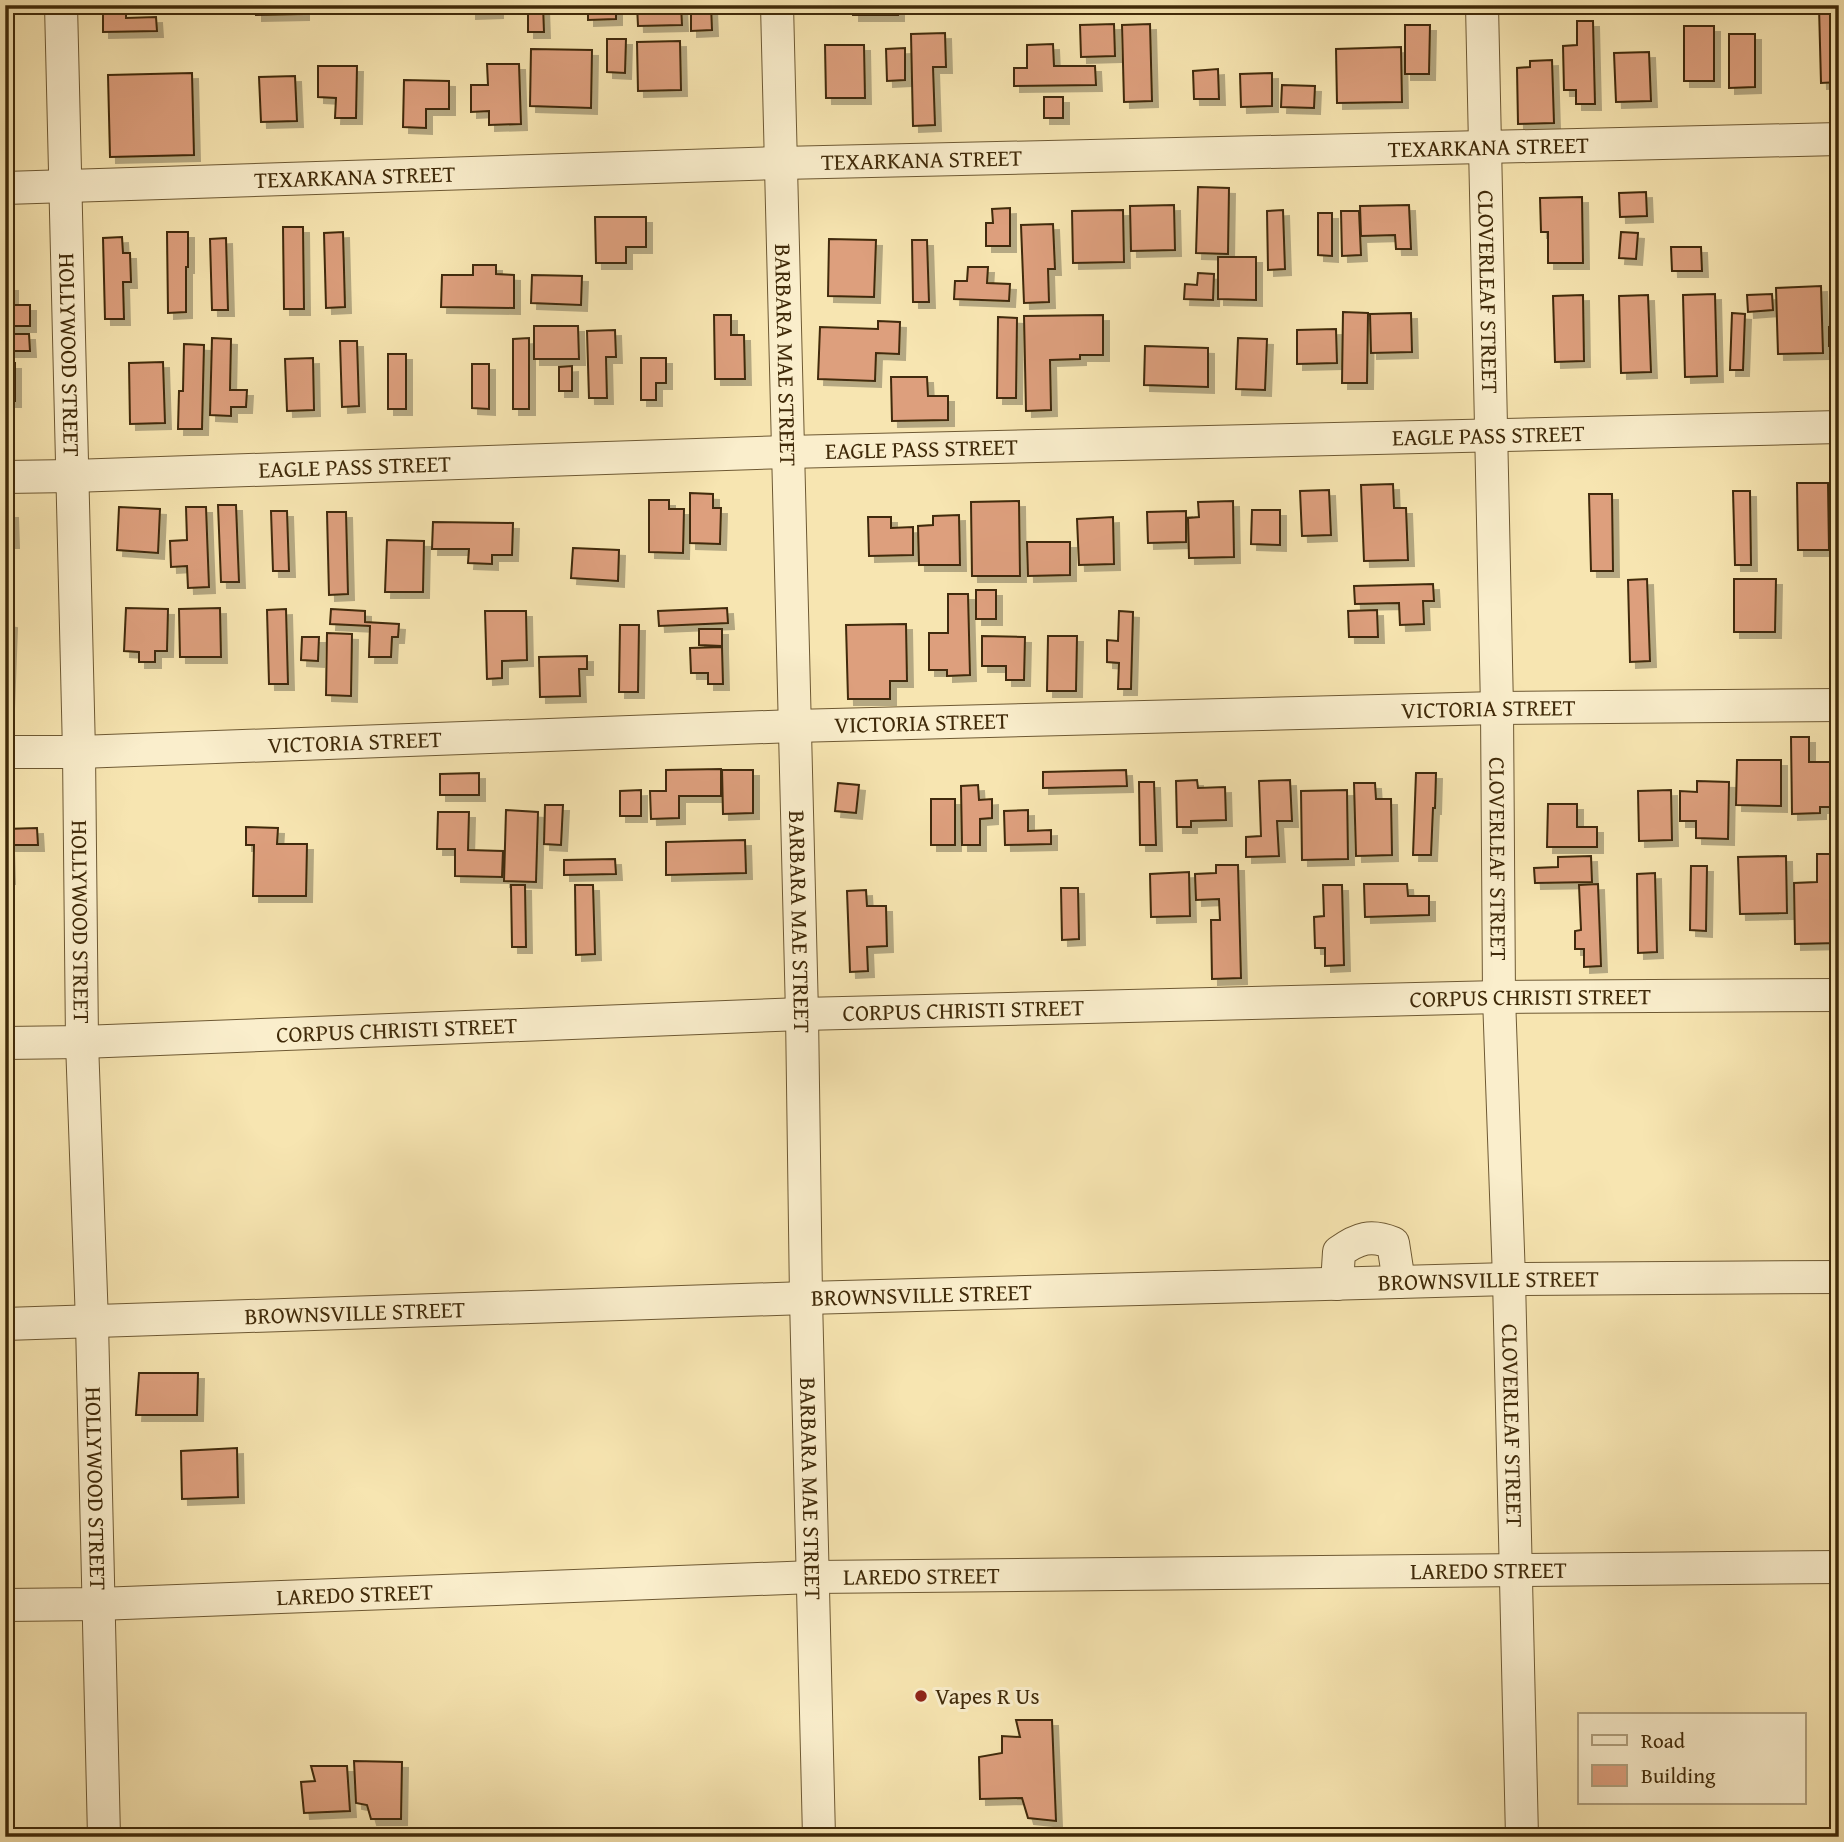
<svg xmlns="http://www.w3.org/2000/svg" width="1844" height="1842" font-family="'Gentium Book Plus',serif">
	<defs>
		<filter id="shadow"><feDropShadow dx="6" dy="6" stdDeviation="0" flood-color="#0004"/></filter>
	</defs>
	<rect width="100%" height="100%" fill="#f7e5b1"/>
	<filter id="stains"><feTurbulence type="fractalNoise" baseFrequency=".00286" numOctaves="4"/><feColorMatrix values="0 0 0 0 .2 0 0 0 0 .09 0 0 0 0 .02 0 0 0 .5 -.17"/></filter>
	<radialGradient id="worn" r=".72"><stop offset=".6" stop-color="#630" stop-opacity="0"/><stop offset="1" stop-color="#630" stop-opacity=".3"/></radialGradient>
	<path fill="#dd9f7d" stroke="#402a09" stroke-width="2" filter="url(#shadow)" d="M256 5H303V14L256 15Z
		M470 5H497V12L470 13Z
		M528 5H543L544 32H528Z
		M588 5H616V19L588 20Z
		M637 5H681L682 25 638 26Z
		M691 5H711L712 30 691 31Z
		M853 5H898V15H853Z
		M1839 6V82L1821 83 1819 7Z
		M126 13V18L156 17 157 31 103 32V14Z
		M1577 21H1593L1595 104H1576V90H1564L1563 46 1577 45Z
		M1114 24 1115 56 1081 57 1080 25Z
		M1150 24 1152 101 1124 102 1122 25Z
		M1405 25H1430L1429 74H1405Z
		M1684 26H1714V81H1684Z
		M945 33 946 67H933L935 125 913 126 911 34Z
		M1729 34H1755V87L1729 88Z
		M607 39H626L625 73 607 72Z
		M680 41 681 90 638 91 637 42Z
		M1053 44 1054 66H1095L1096 85 1014 86V68H1027V45Z
		M825 45H864L865 98H826Z
		M1401 47 1402 102 1337 103 1336 49Z
		M905 48V80L887 81 886 49Z
		M531 49 592 50 591 108 530 106Z
		M1649 52 1651 101 1616 102 1614 53Z
		M1552 60 1554 123 1518 124 1517 68 1530 67V61Z
		M487 64H519L521 124 489 125V111L471 112V85H488Z
		M318 66H357L356 118H335L336 98 318 97Z
		M1218 69 1219 99H1194L1193 71Z
		M192 73 194 155 110 157 108 75Z
		M1272 73V106L1241 107 1240 74Z
		M295 76 297 121 261 122 259 77Z
		M404 80 449 81V109H426V128L403 127Z
		M1282 85 1315 86 1314 108 1281 107Z
		M6 92 8 153H5V92Z
		M1044 97H1063V118H1044Z
		M1198 187 1229 188 1228 254 1196 253Z
		M1646 192 1647 216 1620 217 1619 193Z
		M1582 197 1583 263H1548V232H1541L1540 198Z
		M1174 205 1175 250 1131 251 1130 206Z
		M1409 205 1411 249H1396L1395 235 1361 236 1360 206Z
		M1010 208V246H986V223H993L992 209Z
		M1123 210 1124 262 1073 263 1072 211Z
		M1283 210 1285 269 1268 270 1267 211Z
		M1341 211H1359L1361 255 1342 256Z
		M1318 213H1332V256L1318 255Z
		M595 217H646V247H626V263H596Z
		M1053 224 1055 269H1048L1049 302 1024 303 1021 225Z
		M283 227H303L304 309H284Z
		M167 232H188V267H186V312L168 313Z
		M343 232 345 307 326 308 324 233Z
		M1621 232 1638 233 1636 259 1619 258Z
		M122 237 123 253H130L131 282H123L124 319H105L103 238Z
		M226 238 228 310H212L210 239Z
		M829 239 876 240 874 297 828 296Z
		M912 240H927L929 302H913Z
		M1671 247H1701L1702 271H1672Z
		M1218 257H1256V300L1218 299Z
		M473 265H496V274L514 275V308L441 307 442 275H473Z
		M968 267H988L987 283 1010 284 1009 301 954 299 955 281H967Z
		M1198 273 1214 274 1213 300 1184 299 1185 284 1197 285Z
		M532 275 582 276 581 305 531 303Z
		M5 285H12V305H30V326H5Z
		M1821 286 1823 353 1778 354 1776 288Z
		M1715 294 1717 376 1685 377 1683 295Z
		M1772 294 1773 310 1748 312 1747 295Z
		M1583 295 1584 361 1555 362 1553 296Z
		M1648 295 1651 372 1621 373 1619 296Z
		M1343 312 1368 313 1367 383H1342Z
		M1411 313 1412 352 1371 353 1370 314Z
		M1732 313 1745 314 1743 370H1730Z
		M714 315H731V335H744L745 379H715Z
		M1103 315V355H1080V359L1050 360 1051 410 1026 411 1024 316Z
		M998 317 1017 318 1016 398H997Z
		M878 321 900 322 899 354 876 353 875 381 818 379 820 327 878 329Z
		M534 326H578L579 359H534Z
		M1829 327H1839V346H1829Z
		M1336 329 1337 363 1297 364V330Z
		M615 330 616 357H606L607 398H589L587 331Z
		M5 334H29L30 351H6L7 362H5Z
		M212 338 231 339 230 390H247L246 407H231V416L210 415Z
		M529 338V409H513V339Z
		M1238 338 1267 339 1265 390 1236 389Z
		M340 341H357L359 406 342 407Z
		M184 344 204 345 202 429H178L179 391H183Z
		M1145 346 1208 348V387L1144 385Z
		M388 354H406V409H388Z
		M313 358 314 410 287 411 285 359Z
		M641 358H666V383H656V400H641Z
		M163 362 165 423 130 424 129 363Z
		M5 363H15V401H5Z
		M472 364H489V409L472 408Z
		M572 366V391H559V367Z
		M891 377H927L928 396H948V420L892 421Z
		M1797 483H1828L1829 550H1798Z
		M1393 484 1394 508H1406L1408 560 1364 561 1361 485Z
		M1329 490 1331 535 1302 536 1300 491Z
		M1733 491H1750L1751 565H1735Z
		M690 493 713 494V508H721L720 544 690 543Z
		M1589 494H1612L1613 571H1591Z
		M649 500H669V509H684L683 553 649 552Z
		M1019 501 1020 576H972L971 502Z
		M1233 501 1234 557 1189 558 1188 518 1199 517 1198 502Z
		M218 505H236L239 582H221Z
		M119 507 160 509 158 553 117 550Z
		M186 507H206L209 587 188 588 187 566 171 567 170 541 187 540Z
		M1252 510H1280V545L1251 544Z
		M271 511H287L289 571H273Z
		M1186 511V542L1148 543 1147 512Z
		M5 512H12L13 542H5Z
		M327 512H346L348 594 329 595Z
		M959 515 960 565H919L918 526 933 525V516Z
		M868 517H891V528L913 527V555L869 556Z
		M1113 517 1114 564 1079 565 1077 519Z
		M433 522 513 523 512 555H492V564L468 563 469 549H432Z
		M387 540 424 541 423 592H385Z
		M1027 542H1070V575L1028 576Z
		M573 548 619 550 618 581 571 578Z
		M1647 579 1650 661 1630 662 1628 580Z
		M1734 579H1776L1775 632H1734Z
		M1433 584 1434 601H1423L1424 624 1400 625 1399 603 1355 604 1354 586Z
		M976 590H996V619H976Z
		M948 594H968L970 675 947 676V670H929V633H948Z
		M126 608 168 609 167 651H155V662H139V652L124 651Z
		M220 608 221 657H180L179 609Z
		M727 608 728 623 659 626 658 611Z
		M286 609 288 684H269L267 610Z
		M331 609 365 611V622L399 624 398 637H392L391 657H369L370 626 330 624Z
		M1377 610 1378 637H1349L1348 611Z
		M485 611H526L527 660 502 661V678L487 679Z
		M1119 611 1133 612 1131 689H1118L1119 663 1107 662V640L1118 641Z
		M5 621 11 622 8 703H5Z
		M906 624 907 681H890V699H848L846 625Z
		M620 625H639L638 692H619Z
		M699 629H722V646L699 645Z
		M327 633 352 634 351 696 326 695Z
		M982 636 1025 637 1024 680H1006V666H982Z
		M1048 636H1077L1076 691H1047Z
		M302 637H319L318 661 301 660Z
		M722 647 723 684H708V673H691L690 648Z
		M587 656V669H579L580 696 540 697 539 657Z
		M1791 737H1809V762H1836L1837 807H1820V813L1792 814Z
		M1737 760H1781V806L1736 805Z
		M721 769V796H679V818L651 819 650 791H666V770Z
		M722 770H753V813L723 814Z
		M1126 770 1127 786 1043 788V772Z
		M479 773V795H440V774Z
		M1416 773H1436L1435 808H1433L1431 855H1413Z
		M1197 780 1198 788 1225 787 1226 820 1191 821V827H1177L1176 781Z
		M1290 780 1292 821H1277L1279 856 1246 857V837L1261 836 1259 781Z
		M1697 781 1729 782 1728 839 1696 838V821H1680V791L1697 792Z
		M1139 782H1154L1156 845H1140Z
		M838 783 859 785 856 813 835 811Z
		M1354 783H1375L1376 799H1391L1392 855 1356 856Z
		M978 785 979 800 992 799V818L980 819V845H962L961 786Z
		M641 790V816H620V791Z
		M1347 790 1348 859 1302 860 1301 791Z
		M1671 790 1672 840 1639 841 1638 791Z
		M931 799H955V845H931Z
		M1548 804H1577V827H1597V847H1547Z
		M545 805H563L561 845 544 844Z
		M506 810 538 812 536 882 504 881Z
		M1028 810V831L1051 830V844L1005 845 1004 811Z
		M438 812H469L468 850 503 851 502 877 455 876V849H437Z
		M246 827 278 828 277 844H307L306 896H253L254 845H246Z
		M37 828 38 845H8L9 878H5V829Z
		M745 840 746 873 666 875V842Z
		M1817 854H1836L1838 943 1795 944 1794 883 1817 882Z
		M1591 856 1592 882 1535 883 1534 868 1558 867V857Z
		M1786 856 1787 913 1740 914 1738 857Z
		M615 859 616 874 564 875V860Z
		M1216 865H1238L1241 978 1212 979 1211 920H1220L1219 899 1196 900 1195 874 1216 873Z
		M1691 866H1707L1706 931 1690 930Z
		M1189 872 1190 916 1151 917 1150 874Z
		M1655 873 1657 952 1638 953 1637 874Z
		M1364 884H1407L1408 896H1429V915L1365 917Z
		M1598 884 1601 966 1584 967V949H1575V931L1581 930 1579 885Z
		M511 885H525L526 947H512Z
		M575 885H593L595 954 576 955Z
		M1323 885H1342L1344 965 1325 966V948H1315L1314 917 1324 916Z
		M1061 888H1078L1079 939 1062 940Z
		M866 890 867 906H886L887 946 867 947 868 971 850 972 847 891Z
		M139 1373H198L197 1415H136Z
		M237 1448 238 1497 182 1499 181 1451Z
		M1016 1720H1052L1056 1821 1028 1818 1022 1798 980 1799 979 1757 1002 1753V1736L1020 1737Z
		M354 1761 402 1762 401 1819H371L367 1805 356 1803Z
		M311 1766H347L350 1811 304 1813 301 1782 315 1781Z"/>
	<g fill="none" stroke-linecap="round" stroke-linejoin="round">
		<defs>
			<g id="minor">
				<path id="s1" d="M61 5 79 752 82 1042 92 1323 104 1837"/>
				<path id="s2" d="M777 5 802 1014 806 1298 819 1837"/>
				<path id="s3" d="M1482 5 1497 708 1499 997 1509 1279 1522 1837"/>
				<path id="s4" d="M5 188 781 163 1839 139"/>
				<path id="s5" d="M5 477 72 476 787 452 1839 427"/>
				<path id="s6" d="M5 752H79L794 726 1497 708 1839 705"/>
				<path id="s7" d="M5 1043 82 1042 802 1014 1499 997 1839 995"/>
				<path d="M1337 1284 1339 1252C1358 1238 1371 1234 1393 1243L1399 1282"/>
				<path id="s8" d="M5 1324 806 1298 1509 1279 1839 1277"/>
				<path id="s9" d="M5 1605 98 1604 813 1577 1839 1567"/>
			</g>
		</defs>
		<use href="#minor" stroke="#6e5933" stroke-width="34"/>
		<use href="#minor" stroke="#faeecc" stroke-width="32"/>
	</g>
	<circle fill="#8f2418" stroke="#faeecc" stroke-width="2.5" cx="921" cy="1696" r="7"/>
	<g text-anchor="middle" stroke-width="6" stroke-linejoin="round" paint-order="stroke">
		<g font-size="23" fill="#402a09" stroke="#faeecc">
			<text dy="8" stroke="none"><textPath href="#s4" startOffset="1484">TEXARKANA STREET</textPath></text>
			<text dy="8" stroke="none"><textPath href="#s4" startOffset="917">TEXARKANA STREET</textPath></text>
			<text dy="8" stroke="none"><textPath href="#s4" startOffset="350">TEXARKANA STREET</textPath></text>
			<text dy="8" stroke="none"><textPath href="#s3" startOffset="287">CLOVERLEAF STREET</textPath></text>
			<text dy="8" stroke="none"><textPath href="#s1" startOffset="350">HOLLYWOOD STREET</textPath></text>
			<text dy="8" stroke="none"><textPath href="#s2" startOffset="350">BARBARA MAE STREET</textPath></text>
			<text dy="8" stroke="none"><textPath href="#s5" startOffset="1484">EAGLE PASS STREET</textPath></text>
			<text dy="8" stroke="none"><textPath href="#s5" startOffset="917">EAGLE PASS STREET</textPath></text>
			<text dy="8" stroke="none"><textPath href="#s5" startOffset="350">EAGLE PASS STREET</textPath></text>
			<text dy="8" stroke="none"><textPath href="#s6" startOffset="1484">VICTORIA STREET</textPath></text>
			<text dy="8" stroke="none"><textPath href="#s6" startOffset="917">VICTORIA STREET</textPath></text>
			<text dy="8" stroke="none"><textPath href="#s6" startOffset="350">VICTORIA STREET</textPath></text>
			<text dy="8" stroke="none"><textPath href="#s3" startOffset="854">CLOVERLEAF STREET</textPath></text>
			<text dy="8" stroke="none"><textPath href="#s1" startOffset="917">HOLLYWOOD STREET</textPath></text>
			<text dy="8" stroke="none"><textPath href="#s2" startOffset="917">BARBARA MAE STREET</textPath></text>
			<text dy="8" stroke="none"><textPath href="#s7" startOffset="1526">CORPUS CHRISTI STREET</textPath></text>
			<text dy="8" stroke="none"><textPath href="#s7" startOffset="959">CORPUS CHRISTI STREET</textPath></text>
			<text dy="8" stroke="none"><textPath href="#s7" startOffset="392">CORPUS CHRISTI STREET</textPath></text>
			<text dy="8" stroke="none"><textPath href="#s8" startOffset="1484">BROWNSVILLE STREET</textPath></text>
			<text dy="8" stroke="none"><textPath href="#s8" startOffset="917">BROWNSVILLE STREET</textPath></text>
			<text dy="8" stroke="none"><textPath href="#s8" startOffset="350">BROWNSVILLE STREET</textPath></text>
			<text dy="8" stroke="none"><textPath href="#s3" startOffset="1421">CLOVERLEAF STREET</textPath></text>
			<text dy="8" stroke="none"><textPath href="#s1" startOffset="1484">HOLLYWOOD STREET</textPath></text>
			<text dy="8" stroke="none"><textPath href="#s2" startOffset="1484">BARBARA MAE STREET</textPath></text>
			<text dy="8" stroke="none"><textPath href="#s9" startOffset="1484">LAREDO STREET</textPath></text>
			<text dy="8" stroke="none"><textPath href="#s9" startOffset="917">LAREDO STREET</textPath></text>
			<text dy="8" stroke="none"><textPath href="#s9" startOffset="350">LAREDO STREET</textPath></text>
		</g>
		<g font-size="23" fill="#402a09" stroke="#faeecc" text-anchor="start">
			<text x="935" y="1704">Vapes R Us</text>
		</g>
	</g>
	<rect width="1844" height="1842" fill="none" stroke="#f7e5b1" stroke-width="28"/>
	<rect x="7" y="7" width="1830" height="1828" fill="none" stroke="#402a09" stroke-width="3.5"/>
	<rect x="14" y="14" width="1816" height="1814" fill="none" stroke="#402a09" stroke-width="2"/>
	<rect x="1578" y="1713" width="228" height="91" fill="#faeecc" stroke="#b0a07e" stroke-width="2"/>
	<rect x="1592" y="1735" width="35" height="10" fill="#faeecc" stroke="#b0a07e" stroke-width="2"/>
	<text x="1641" y="1748" font-size="21" fill="#402a09">Road</text>
	<rect x="1592" y="1765" width="35" height="21" fill="#dd9f7d" stroke="#b0a07e" stroke-width="2"/>
	<text x="1641" y="1783" font-size="21" fill="#402a09">Building</text>
	<rect width="100%" height="100%" filter="url(#stains)"/>
	<rect width="100%" height="100%" fill="url(#worn)"/>
</svg>
